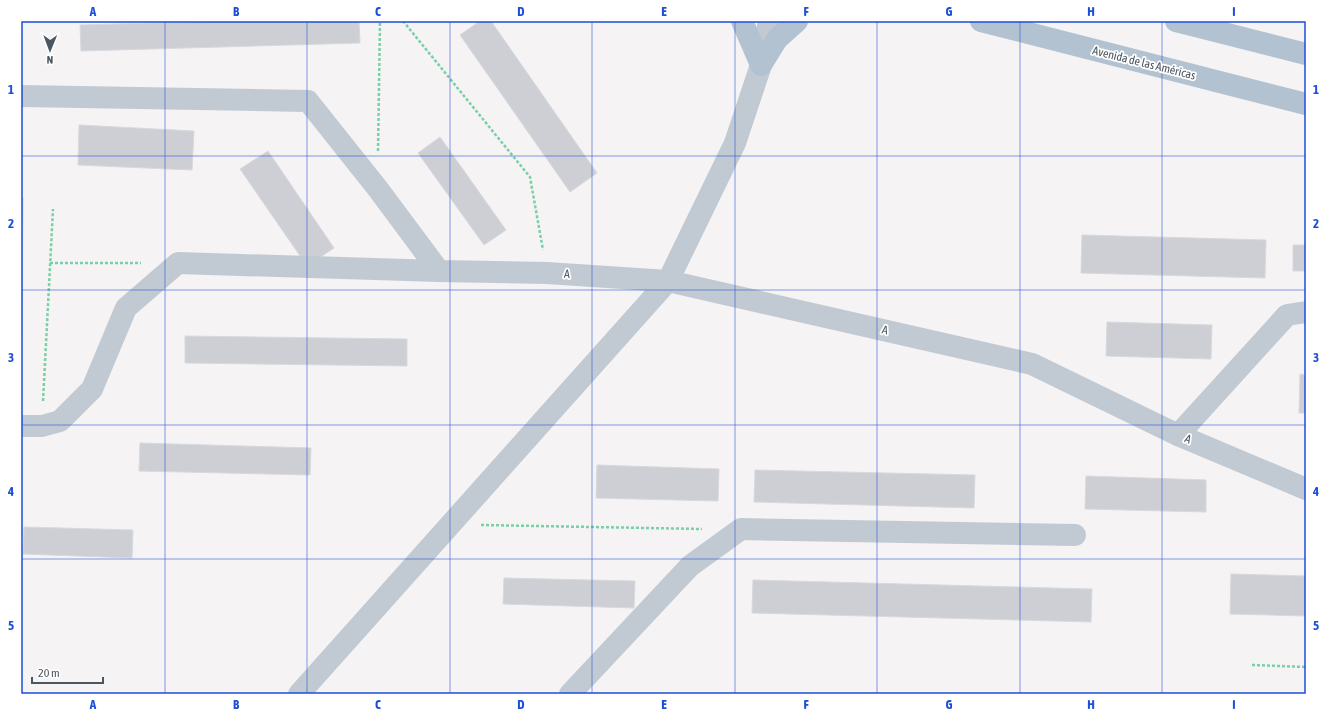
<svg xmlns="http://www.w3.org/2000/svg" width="1327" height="715" font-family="'Asap Condensed',sans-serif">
	<rect width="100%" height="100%" fill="#f5f3f3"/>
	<path fill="#cdcfd5" stroke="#d7d9de" d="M231 21H359L360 43 81 51 80 25Z
		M480 21H491L597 173 570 192 460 35Z
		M79 125 194 131 192 170 78 165Z
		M440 137 506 230 484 245 418 153Z
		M268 151 334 248 307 266 240 169Z
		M21 198H23L21 401Z
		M1082 235 1266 240 1265 278 1081 273Z
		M1293 245H1306V271H1293Z
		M1107 322 1212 325 1211 359 1106 356Z
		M185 336 407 339V366L185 363Z
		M1300 374 1306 375V413H1299Z
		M140 443 311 448 310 475 139 471Z
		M597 465 719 469 718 501 596 498Z
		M755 470 975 475 974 508 754 502Z
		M1086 476 1206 480V512L1085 509Z
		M24 527 133 530 132 558 23 554Z
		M1231 574 1306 576V616L1230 614Z
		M504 578 635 581 634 608 503 604Z
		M753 580 1092 589 1091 622 752 613Z"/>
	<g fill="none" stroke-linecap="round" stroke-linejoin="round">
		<path stroke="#7ad0a6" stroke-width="2.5" stroke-dasharray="3 2" stroke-linecap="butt" d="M403 21 530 177 543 250
			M378 151 380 21
			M50 263H141
			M43 401 53 209
			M481 525 702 529
			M1252 665 1306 667"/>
		<path stroke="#c1cad2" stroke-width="22" d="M21 96 308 101 378 189 439 271
			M21 426H42L60 421 92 389 126 308 178 263 439 271 547 273 668 281
			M1178 435 1287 315 1306 312
			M570 694 690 566 741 529 1075 535"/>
		<path stroke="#c1cad2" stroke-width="22" d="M668 281 1032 364 1178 435 1306 489
			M299 694 668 281 735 143 761 65 769 21"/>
		<path stroke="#b3c2d1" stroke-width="22" d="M742 21 761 65
			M981 21 1306 104
			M1176 21 1306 54
			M761 65 777 39 797 21"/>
	</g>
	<path fill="none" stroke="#1d4ed8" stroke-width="1" stroke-opacity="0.55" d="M165 21V694M307 21V694M450 21V694M592 21V694M735 21V694M877 21V694M1020 21V694M1162 21V694M21 156H1306M21 290H1306M21 425H1306M21 559H1306"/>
	<g text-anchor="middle" stroke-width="3.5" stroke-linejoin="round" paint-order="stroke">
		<g font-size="12" fill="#4a5661" stroke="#fff">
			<text transform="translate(1144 63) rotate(14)" y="4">Avenida de las Américas</text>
			<text transform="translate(567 274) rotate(4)" y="4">A</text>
			<text transform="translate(885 330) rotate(13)" y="4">A</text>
			<text transform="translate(1188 439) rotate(23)" y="4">A</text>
		</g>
	</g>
	<rect width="1327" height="715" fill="none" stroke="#ffffff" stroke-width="44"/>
	<g transform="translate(50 50) rotate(181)" stroke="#ffffff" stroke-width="3" paint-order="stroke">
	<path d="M0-3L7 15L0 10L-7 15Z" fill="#4a5661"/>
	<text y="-6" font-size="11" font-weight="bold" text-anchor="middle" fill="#4a5661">N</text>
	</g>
	<path d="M32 677v6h71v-6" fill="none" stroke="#4a5661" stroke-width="2"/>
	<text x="38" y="677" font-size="12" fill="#4a5661" stroke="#ffffff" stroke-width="3" paint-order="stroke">20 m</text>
	<rect x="22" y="22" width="1283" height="671" fill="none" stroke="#1d4ed8" stroke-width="1.5"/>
	<g font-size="13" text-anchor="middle" font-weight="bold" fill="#1d4ed8">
		<text x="93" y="16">A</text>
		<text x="236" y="16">B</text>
		<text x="378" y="16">C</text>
		<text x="521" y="16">D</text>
		<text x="664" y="16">E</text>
		<text x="806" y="16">F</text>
		<text x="949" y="16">G</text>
		<text x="1091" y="16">H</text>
		<text x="1234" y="16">I</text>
		<text x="11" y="94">1</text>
		<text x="1316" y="94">1</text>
		<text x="11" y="228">2</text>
		<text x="1316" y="228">2</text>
		<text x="11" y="362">3</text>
		<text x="1316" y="362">3</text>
		<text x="11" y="496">4</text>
		<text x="1316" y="496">4</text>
		<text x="11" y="630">5</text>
		<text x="1316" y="630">5</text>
		<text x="93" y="709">A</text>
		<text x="236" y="709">B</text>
		<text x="378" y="709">C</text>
		<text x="521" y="709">D</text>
		<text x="664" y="709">E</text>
		<text x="806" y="709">F</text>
		<text x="949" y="709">G</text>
		<text x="1091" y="709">H</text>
		<text x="1234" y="709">I</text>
	</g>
</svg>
